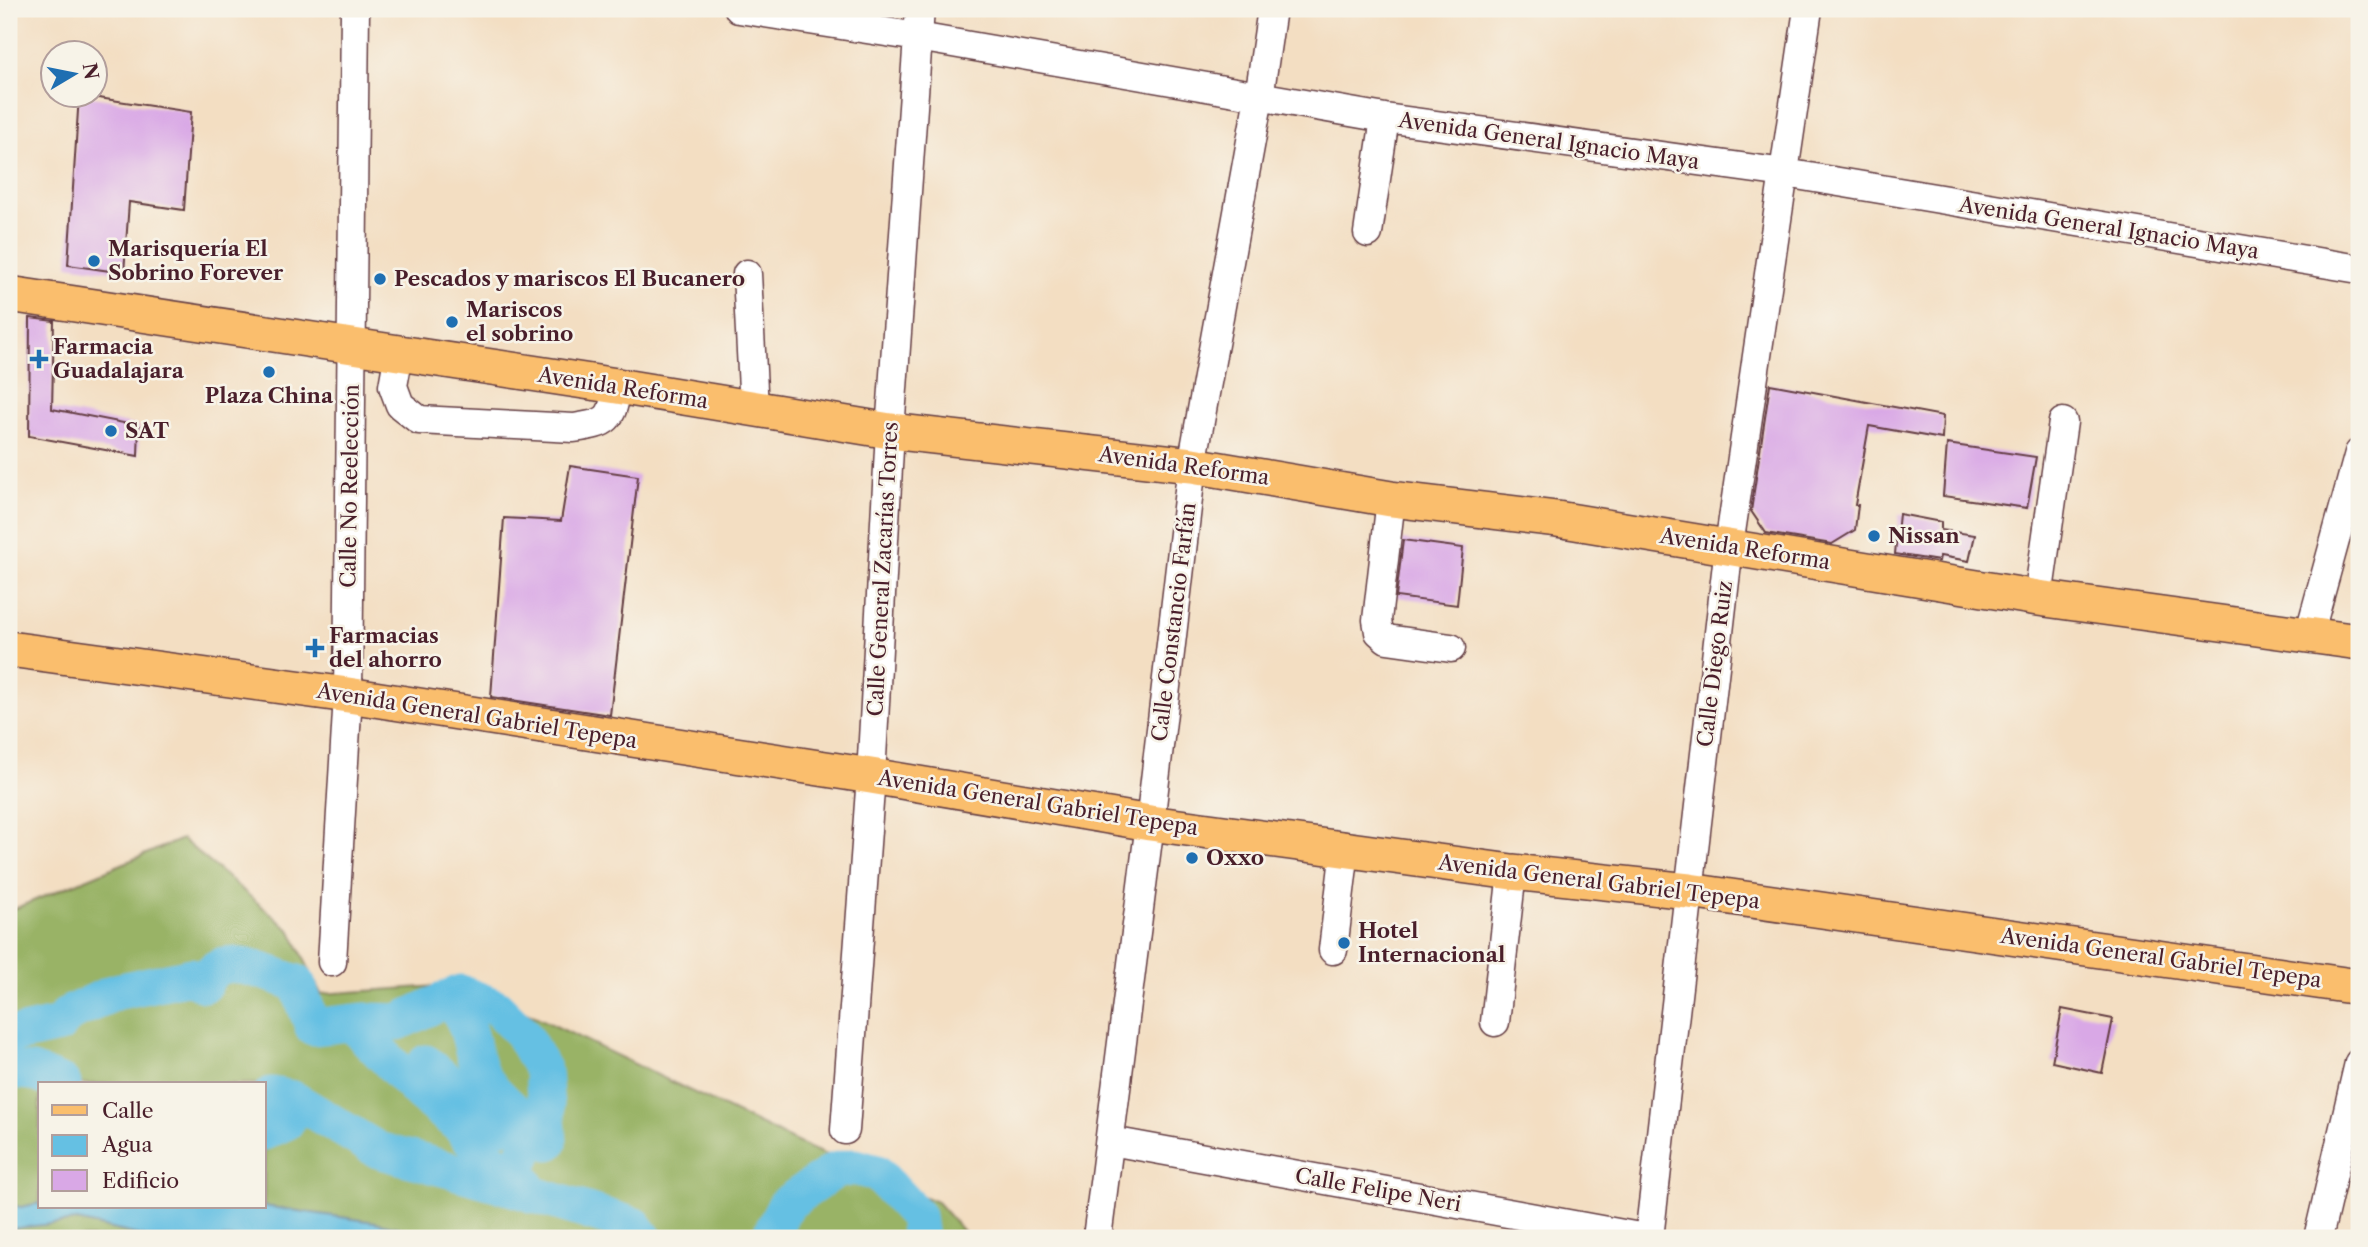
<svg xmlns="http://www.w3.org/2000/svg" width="2368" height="1247" font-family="'Libre Caslon Text',serif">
	<rect width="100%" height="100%" fill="#f7f3e8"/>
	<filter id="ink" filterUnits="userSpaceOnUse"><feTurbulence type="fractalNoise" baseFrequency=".0143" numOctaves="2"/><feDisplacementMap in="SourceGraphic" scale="14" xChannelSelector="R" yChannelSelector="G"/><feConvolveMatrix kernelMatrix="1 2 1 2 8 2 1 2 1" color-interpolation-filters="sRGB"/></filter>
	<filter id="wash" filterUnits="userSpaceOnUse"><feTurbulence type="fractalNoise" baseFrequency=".00686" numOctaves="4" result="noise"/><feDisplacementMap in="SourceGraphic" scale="28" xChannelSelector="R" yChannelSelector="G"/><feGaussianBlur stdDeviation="1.57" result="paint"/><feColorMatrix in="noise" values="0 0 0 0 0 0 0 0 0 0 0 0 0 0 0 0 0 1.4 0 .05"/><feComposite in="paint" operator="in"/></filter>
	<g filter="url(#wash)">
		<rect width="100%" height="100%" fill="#f3dec2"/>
		<path fill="#99b366" stroke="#726948" stroke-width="2" fill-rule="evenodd" d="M182 839 291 931 321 994 468 984 807 1147 937 1202 969 1238H9V911ZM40 1084H264V1207H40Z"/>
		<path fill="#65c0e3" stroke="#587087" stroke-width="2" d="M40 1203V1207L264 1206 375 1222 442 1238H151L77 1221 9 1229V1205L21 1207Z"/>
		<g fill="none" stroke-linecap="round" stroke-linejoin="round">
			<path stroke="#65c0e3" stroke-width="37" d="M445 1001C473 1011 469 1056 483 1078 493 1093 520 1116 534 1130L517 1170 533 1195
				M352 1023 422 1095 460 1126 480 1150 506 1170H517
				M9 1036 59 1025 69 1014 115 992 191 976 204 984C208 977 211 970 219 967 236 959 278 977 297 983L313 1027 366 1021 398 1022 460 993 496 1007 522 1033 543 1071 549 1142
				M426 1063 500 1126
				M9 1070 32 1072 63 1084
				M271 1095 293 1099 378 1150 500 1184 635 1226 644 1238
				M264 1132 286 1122
				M770 1236 786 1204 834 1171 854 1167 877 1173 917 1216 920 1238"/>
		</g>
		<g id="blocks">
			<path fill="#d9a8e6" d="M79 95 191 112 184 210 129 202 124 273 68 265Z
				M30 318 54 321 52 409 139 426 138 456 29 436Z
				M1770 384 1943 416 1942 439 1869 426 1855 505H1858L1855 530 1832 544 1766 533 1751 511Z
				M1947 444 2036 457 2027 508 1943 496Z
				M570 466 638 476 610 715 491 697 504 518 561 521Z
				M1899 514 1941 522V530L1975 535 1969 561 1940 556 1939 561 1895 554Z
				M1403 540 1463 548 1457 605 1396 597Z
				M2062 1009 2113 1019 2102 1073 2052 1062Z"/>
		</g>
	</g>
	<g filter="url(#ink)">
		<use href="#blocks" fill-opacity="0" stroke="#633c42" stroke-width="2"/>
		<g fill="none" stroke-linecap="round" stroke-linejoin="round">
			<defs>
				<path id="minor" d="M739 9 918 37 1385 118 1785 173 2359 269
					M1368 233 1385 118
					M747 274 754 409
					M399 353 393 386 400 405 419 420 574 428C609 423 612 420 617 386
					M1391 499 1377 620 1379 632 1387 639 1451 648
					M2038 598 2063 422
					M2309 635 2359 453
					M1333 950 1345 849
					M332 962 348 695 355 9
					M1495 1022 1512 872
					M845 1130 871 776 890 431 920 9
					M1111 1141 1645 1238
					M1097 1238 1150 823 1192 465 1259 97 1272 9
					M1649 1238 1729 546 1808 9
					M2318 1238 2359 1063"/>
				<path id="major" d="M9 294 617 386 890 431 1192 465 1391 499 1557 519 2038 598 2359 642
					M9 649 348 695 871 776 1150 823 1512 872 1689 891 2359 987"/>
			</defs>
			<use href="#minor" stroke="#633c42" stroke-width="31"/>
			<use href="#major" stroke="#633c42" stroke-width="38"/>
			<use href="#minor" stroke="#fff" stroke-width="28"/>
			<use href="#major" stroke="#fabe6d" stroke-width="35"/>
		</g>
	</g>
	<g fill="#1f6fb2" stroke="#f7f3e8" stroke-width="2.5">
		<circle cx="94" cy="261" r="7"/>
		<circle cx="380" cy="279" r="7"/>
		<circle cx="452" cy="322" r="7"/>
		<path d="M35.5 348.5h7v7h7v7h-7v7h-7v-7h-7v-7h7z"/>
		<circle cx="269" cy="372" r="7"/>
		<circle cx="111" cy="431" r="7"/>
		<circle cx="1874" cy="536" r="7"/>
		<path d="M311.5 637.5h7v7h7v7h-7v7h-7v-7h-7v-7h7z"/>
		<circle cx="1192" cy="858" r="7"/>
		<circle cx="1344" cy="943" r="7"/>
	</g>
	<g text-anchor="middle" stroke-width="5" stroke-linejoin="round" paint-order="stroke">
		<g font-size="21" fill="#4a1f2b" stroke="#f7f3e8">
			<text transform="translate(1549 141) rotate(8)" y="7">Avenida General Ignacio Maya</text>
			<text transform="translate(2109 228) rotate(9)" y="7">Avenida General Ignacio Maya</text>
			<text transform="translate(623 388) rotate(9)" y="7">Avenida Reforma</text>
			<text transform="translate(1184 466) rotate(8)" y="7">Avenida Reforma</text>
			<text transform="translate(350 486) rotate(-89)" y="7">Calle No Reelección</text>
			<text transform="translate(1745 549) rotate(9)" y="7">Avenida Reforma</text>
			<text transform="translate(883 569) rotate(-87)" y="7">Calle General Zacarías Torres</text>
			<text transform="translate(1174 622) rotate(-83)" y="7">Calle Constancio Farfán</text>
			<text transform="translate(1715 664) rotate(-83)" y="7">Calle Diego Ruiz</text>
			<text transform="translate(477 716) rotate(9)" y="7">Avenida General Gabriel Tepepa</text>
			<text transform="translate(1038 803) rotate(9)" y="7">Avenida General Gabriel Tepepa</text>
			<text transform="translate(1599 882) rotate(7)" y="7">Avenida General Gabriel Tepepa</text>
			<text transform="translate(2161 958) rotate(8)" y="7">Avenida General Gabriel Tepepa</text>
			<text transform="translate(1378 1190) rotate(10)" y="7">Calle Felipe Neri</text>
		</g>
		<g font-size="21" font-weight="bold" fill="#4a1f2b" stroke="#f7f3e8" text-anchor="start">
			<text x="108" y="256">Marisquería El<tspan x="108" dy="24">Sobrino Forever</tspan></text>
			<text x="394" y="286">Pescados y mariscos El Bucanero</text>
			<text x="466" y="317">Mariscos<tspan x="466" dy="24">el sobrino</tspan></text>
			<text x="53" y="354">Farmacia<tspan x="53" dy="24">Guadalajara</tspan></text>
			<text x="269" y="403" text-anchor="middle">Plaza China</text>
			<text x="125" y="438">SAT</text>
			<text x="1888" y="543">Nissan</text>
			<text x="329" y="643">Farmacias<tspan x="329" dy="24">del ahorro</tspan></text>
			<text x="1206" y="865">Oxxo</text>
			<text x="1358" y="938">Hotel<tspan x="1358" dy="24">Internacional</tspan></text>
		</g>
	</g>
	<rect width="2368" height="1247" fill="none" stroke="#f7f3e8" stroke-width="35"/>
	<rect x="38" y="1082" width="228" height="126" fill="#f7f3e8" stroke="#b29e9c" stroke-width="2"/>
	<rect x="52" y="1105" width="35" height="10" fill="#fabe6d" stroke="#b29e9c" stroke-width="2"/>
	<text x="102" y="1118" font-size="21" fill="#4a1f2b">Calle</text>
	<rect x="52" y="1135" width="35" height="21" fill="#65c0e3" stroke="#b29e9c" stroke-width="2"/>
	<text x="102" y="1152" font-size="21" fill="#4a1f2b">Agua</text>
	<rect x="52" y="1170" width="35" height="21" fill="#d9a8e6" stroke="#b29e9c" stroke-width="2"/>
	<text x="102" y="1188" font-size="21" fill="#4a1f2b">Edificio</text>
	<g transform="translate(74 74) rotate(80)"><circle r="33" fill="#f7f3e8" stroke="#b29e9c" stroke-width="2"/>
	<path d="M0-5L12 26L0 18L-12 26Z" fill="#1f6fb2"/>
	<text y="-10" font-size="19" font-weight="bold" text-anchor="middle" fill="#4a1f2b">N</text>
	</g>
</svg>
